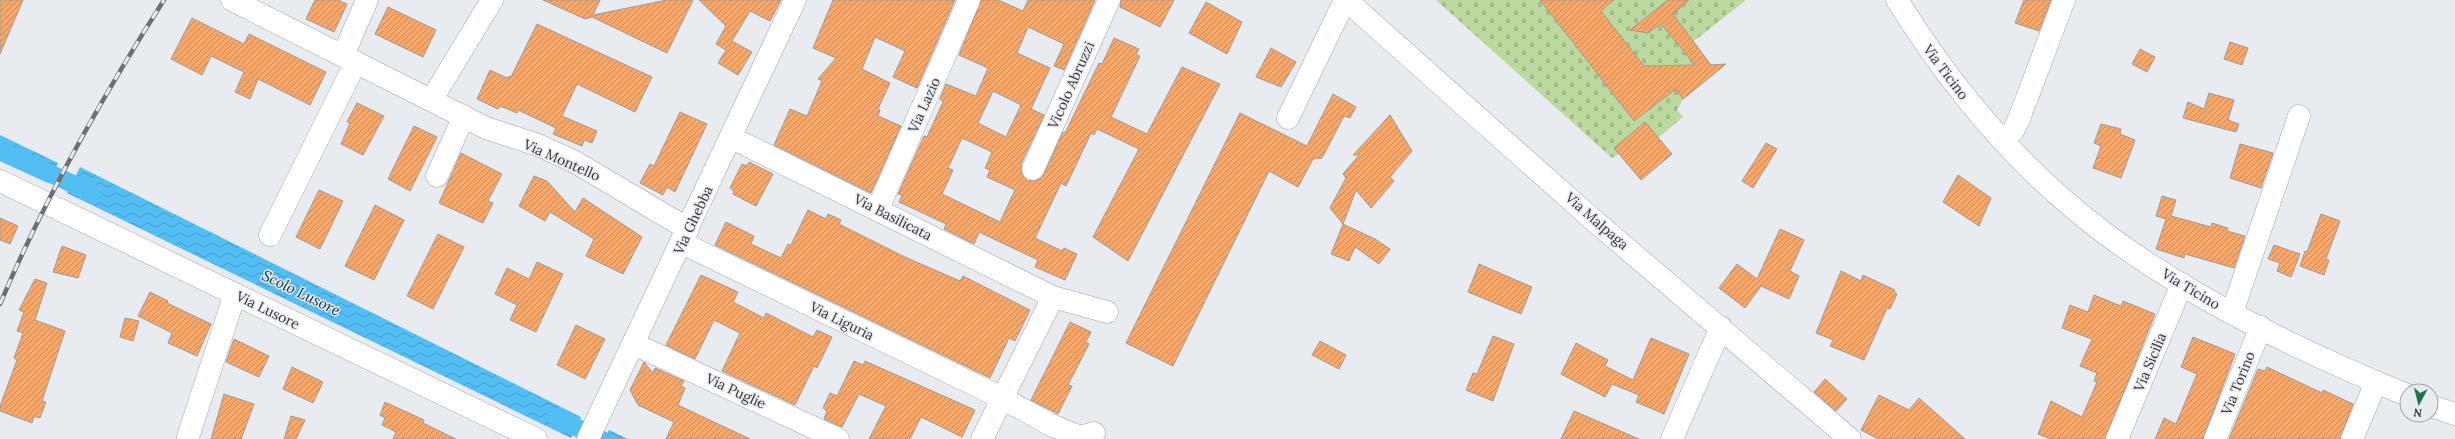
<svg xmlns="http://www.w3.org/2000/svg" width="2455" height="439" font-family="Lora,serif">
	<defs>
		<pattern id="cemetery-stones" width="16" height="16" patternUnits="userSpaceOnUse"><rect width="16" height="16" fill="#bcda9f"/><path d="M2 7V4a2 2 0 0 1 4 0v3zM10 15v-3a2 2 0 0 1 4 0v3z" fill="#a2bc8a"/></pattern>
		<pattern id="water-waves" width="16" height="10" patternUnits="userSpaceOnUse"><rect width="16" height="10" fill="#53bef4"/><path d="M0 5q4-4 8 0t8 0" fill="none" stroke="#469bc7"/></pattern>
		<pattern id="building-hatch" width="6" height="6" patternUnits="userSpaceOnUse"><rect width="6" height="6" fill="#f8a768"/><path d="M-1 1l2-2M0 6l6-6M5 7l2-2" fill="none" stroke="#ca8957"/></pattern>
	</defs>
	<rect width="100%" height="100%" fill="#e8ebf0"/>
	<path fill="url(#cemetery-stones)" d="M1436 0H1746L1693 42 1716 73 1683 99 1677 110 1683 117 1658 138 1672 154 1641 180 1619 154 1612 158Z"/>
	<path fill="url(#water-waves)" d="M0 135 58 163 48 183 0 161Z
		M80 167 581 417 571 438 67 193Z
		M609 430 628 439H604Z"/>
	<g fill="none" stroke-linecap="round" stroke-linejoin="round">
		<path stroke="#53bef4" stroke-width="18" d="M0 151 93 193
			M555 417 601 439"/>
	</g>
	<path fill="url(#building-hatch)" stroke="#a09b97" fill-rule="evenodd" d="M0 0H23L0 54Z
		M315 0H338L347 4 334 32 306 19Z
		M543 0H600L593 15 667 0H693L667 53 592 17 585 19Z
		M699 0H781L770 21 750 11 732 41 752 52 738 75 718 63 726 50 716 44 726 26Z
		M833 0H955L917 88 893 77 905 51 875 37 862 69 890 83 878 109 880 110 878 116 901 126 871 193 774 145 790 109 807 116 822 81 818 79 836 58 813 48Z
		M981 0H998L1023 11 1028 0H1095L1064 70 1054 66 1064 44 1028 27 1017 53 1050 68 1031 109 1044 115 1021 164 1023 176 1028 181 1040 179 1044 174 1063 132 1065 133 1099 63 1102 64 1114 38 1139 49 1136 54 1140 56 1111 117 1147 134 1182 67 1220 84 1128 261 1093 237 1139 149 1097 129 1094 135 1091 133 1066 186 1061 183 1035 238 1062 251 1064 248 1077 254 1065 280 1035 267 1038 260 979 232 974 244 944 229 946 224 899 202 902 195 898 194 924 136 927 137 943 102 940 99 946 84 976 96 988 68 959 55ZM993 91 1021 105 1006 137 978 123ZM962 138 992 152 985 168 990 170 987 177 1015 190 1000 222 942 194 953 170 948 168Z
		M1121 0H1174L1160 27 1120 7Z
		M1540 0H1614L1601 11 1644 66 1695 65 1661 24 1648 33 1630 30 1668 0H1689L1673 14 1711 65 1726 64 1683 99 1676 89 1634 121Z
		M2024 0H2051L2039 31 2015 23Z
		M1206 2 1242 22 1227 54 1189 33Z
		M388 7 436 30 423 57 375 34Z
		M192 18 244 44 249 34 326 72 310 105 258 79 250 99 235 92 244 72 211 56 202 75 171 59Z
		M537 24 652 77 635 112 577 84 562 116 597 131 592 143 584 140 582 146 553 134 556 128 518 110 517 113 500 106 498 109 477 99 490 70 507 78 509 76 511 77Z
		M2230 42 2248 48 2242 65 2224 59Z
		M1271 48 1296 62 1281 87 1256 77Z
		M2140 49 2155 57 2147 72 2132 64Z
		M2209 93 2234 100 2228 120 2239 124 2236 132 2183 118 2188 102 2204 109Z
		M1333 94 1356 107 1350 118 1344 116 1322 158 1313 159 1298 187 1269 171 1173 366 1126 343 1240 113 1307 146Z
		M357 103 384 116 363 155 341 144 350 123 347 122Z
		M680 112 707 124 675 192 667 187 663 195 640 183 650 164 654 166Z
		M1390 115 1412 151 1390 177 1394 181 1371 208 1356 190 1343 224 1330 208 1346 178 1343 174 1359 155H1353Z
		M1645 122 1672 154 1641 180 1614 148Z
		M2101 124 2121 129 2120 134 2135 140 2121 178 2093 168 2101 146 2094 143Z
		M414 126 437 137 410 191 388 179Z
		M1766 143 1777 149 1753 188 1742 181Z
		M2240 144 2273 153 2261 188 2230 178Z
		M461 153 502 174 488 201 493 203 483 223 439 203Z
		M749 162 773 174 756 206 733 194 734 191 730 188 742 164 747 166Z
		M1958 175 1991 198 1979 226 1943 202Z
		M534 176 547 181 575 212 583 198 642 237 623 274 586 256 594 239 550 212 545 221 519 206Z
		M319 190 343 201 320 249 296 237Z
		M2162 196 2176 200 2171 216 2211 227 2212 223 2228 228 2227 231 2245 236 2234 268 2185 254 2184 258 2156 249 2166 219 2156 216Z
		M375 205 404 220 374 280 345 266Z
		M808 210 826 219 828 214 841 220 839 224 905 257 960 281 963 276 1030 310 1015 341 1009 338 990 378 715 245 726 222 754 236 751 244 781 258 788 244 791 245Z
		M2321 214 2340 221 2326 259 2329 260 2324 275 2300 266 2305 251 2307 252Z
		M0 218 18 226 10 244 0 240Z
		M1343 224 1375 239 1390 249 1379 264 1355 247 1349 261 1331 254Z
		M1780 229 1804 240 1790 271 1799 276 1789 299 1761 286 1745 308 1719 288 1737 264 1757 279Z
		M438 234 464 247 433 309 407 296Z
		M2274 245 2300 254 2291 277 2277 271 2280 263 2268 259Z
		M62 246 86 255 78 278 53 272Z
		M537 262 563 274 536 332 510 320 517 305 495 294 507 268 529 279Z
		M1479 264 1532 287 1521 314 1468 292Z
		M1841 271 1861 281 1863 275 1895 290 1894 292 1897 294 1890 309 1887 308 1864 360 1830 346 1833 340 1816 333Z
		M701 275 738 292 733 302 764 318 766 313 813 337 817 330 832 337 817 368 814 366 795 405 722 371 740 333 714 320 695 359 666 345Z
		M35 279 47 283 35 320 65 331 42 401 46 402 40 418 34 416 32 423 0 411V406L17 360 14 358 23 333 17 331 24 312 19 310Z
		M150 292 168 301 167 303 211 324 197 356 168 343 172 333 138 316Z
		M2094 295 2121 306 2123 301 2155 314 2105 439H2050L2038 434 2051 401 2082 417 2097 382 2094 381 2097 373 2080 366 2092 339 2062 328 2070 305 2088 312Z
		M125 318 139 321 133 341 120 337Z
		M1070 322 1091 332 1086 342 1089 344 1068 385 1072 386 1058 414 1031 400Z
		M576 325 605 339 585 379 557 365Z
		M1493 336 1514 344 1493 401 1466 390 1473 373 1477 374Z
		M2193 337 2235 354 2203 439H2155L2164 418 2176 424 2197 374 2181 367Z
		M1651 338 1689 354 1664 414 1636 402 1639 395 1612 384 1605 397 1561 374 1576 343 1608 360 1605 366 1633 380Z
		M234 339 269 356 259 377 226 362Z
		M1320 341 1346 355 1339 369 1312 355Z
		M854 361 863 365 865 361 975 410 962 437 921 417 910 439H869L886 406 859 394 842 427 824 419 827 411 823 408 830 393 837 396Z
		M644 362 653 373 655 368 684 381 681 386 685 388 678 405 750 439H666L674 422 638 405 630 390Z
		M292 367 323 382 313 403 283 389Z
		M2267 367 2322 393 2323 390 2353 404 2340 439H2229L2258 369 2265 371Z
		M1825 379 1847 399 1836 411 1814 392Z
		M224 394 254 404 241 439H211Z
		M1879 395 1909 410 1919 398 1965 439H1878L1861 430Z
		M385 402 424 420 423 423 456 439H393L396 432 382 425 385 418 380 415Z
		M1574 411 1639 439H1561Z
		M291 416 305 420 296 439H284Z"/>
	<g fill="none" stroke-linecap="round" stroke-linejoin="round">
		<defs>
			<path id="minor" d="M232 0 486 128 538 145 575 162 688 229
				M1346 0 1591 218 1850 439
				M1897 0C1953 90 2022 172 2107 235 2198 302 2303 352 2407 395
				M343 56 367 0
				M432 99 492 0
				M1288 118 1345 0
				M732 138 1053 297
				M2002 140 2013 131 2019 119 2064 0
				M1033 169 1109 0
				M437 176 464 116
				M0 181 536 439
				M878 209 969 0
				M270 235 356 62
				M682 243 1002 398 1051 425 1080 437 1094 433
				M2232 313 2299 116
				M634 344 838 439
				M2431 406 2455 414
				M188 437 235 294
				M588 439 795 0
				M982 439 1053 297 1107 312
				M1672 439 1721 327
				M2117 439 2182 284
				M2215 439 2261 327
				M2352 439 2376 382"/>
		</defs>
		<use href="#minor" stroke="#a0a3a8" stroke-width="23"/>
		<use href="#minor" stroke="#fff" stroke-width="22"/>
		<defs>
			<path id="rail" d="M0 304C45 198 102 97 164 0"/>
		</defs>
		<use href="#rail" stroke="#6d6f72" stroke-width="4.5"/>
		<use href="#rail" stroke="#e8ebf0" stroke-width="3" stroke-dasharray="9" stroke-linecap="butt"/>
	</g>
	<g text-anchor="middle" stroke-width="3" stroke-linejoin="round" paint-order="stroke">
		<g font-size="14" fill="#353739" stroke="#e8ebf0">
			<text transform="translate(1946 72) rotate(53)" y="5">Via Ticino</text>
			<text transform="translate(1071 85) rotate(-66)" y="5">Vicolo Abruzzi</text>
			<text transform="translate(924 105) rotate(-66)" y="5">Via Lazio</text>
			<text transform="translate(562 160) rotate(24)" y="5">Via Montello</text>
			<text transform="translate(893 217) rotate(27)" y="5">Via Basilicata</text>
			<text transform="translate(693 220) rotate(-65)" y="5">Via Ghebba</text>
			<text transform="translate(1597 221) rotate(41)" y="5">Via Malpaga</text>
			<text transform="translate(2191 289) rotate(31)" y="5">Via Ticino</text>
			<text transform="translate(268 310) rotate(26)" y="5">Via Lusore</text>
			<text transform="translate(842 321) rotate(26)" y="5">Via Liguria</text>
			<text transform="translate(2150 362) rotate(-67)" y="5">Via Sicilia</text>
			<text transform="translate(2238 383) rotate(-68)" y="5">Via Torino</text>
			<text transform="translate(736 391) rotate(25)" y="5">Via Puglie</text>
		</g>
		<g font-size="15" font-style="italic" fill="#013248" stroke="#e8ebf0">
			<text transform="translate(301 293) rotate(26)" y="5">Scolo Lusore</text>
		</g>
	</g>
	<g transform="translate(2419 403) rotate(187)"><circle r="19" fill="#e8ebf0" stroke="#a0a3a7"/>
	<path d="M0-3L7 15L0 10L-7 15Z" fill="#1c7548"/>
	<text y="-6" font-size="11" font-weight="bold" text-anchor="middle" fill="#353739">N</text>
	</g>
</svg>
